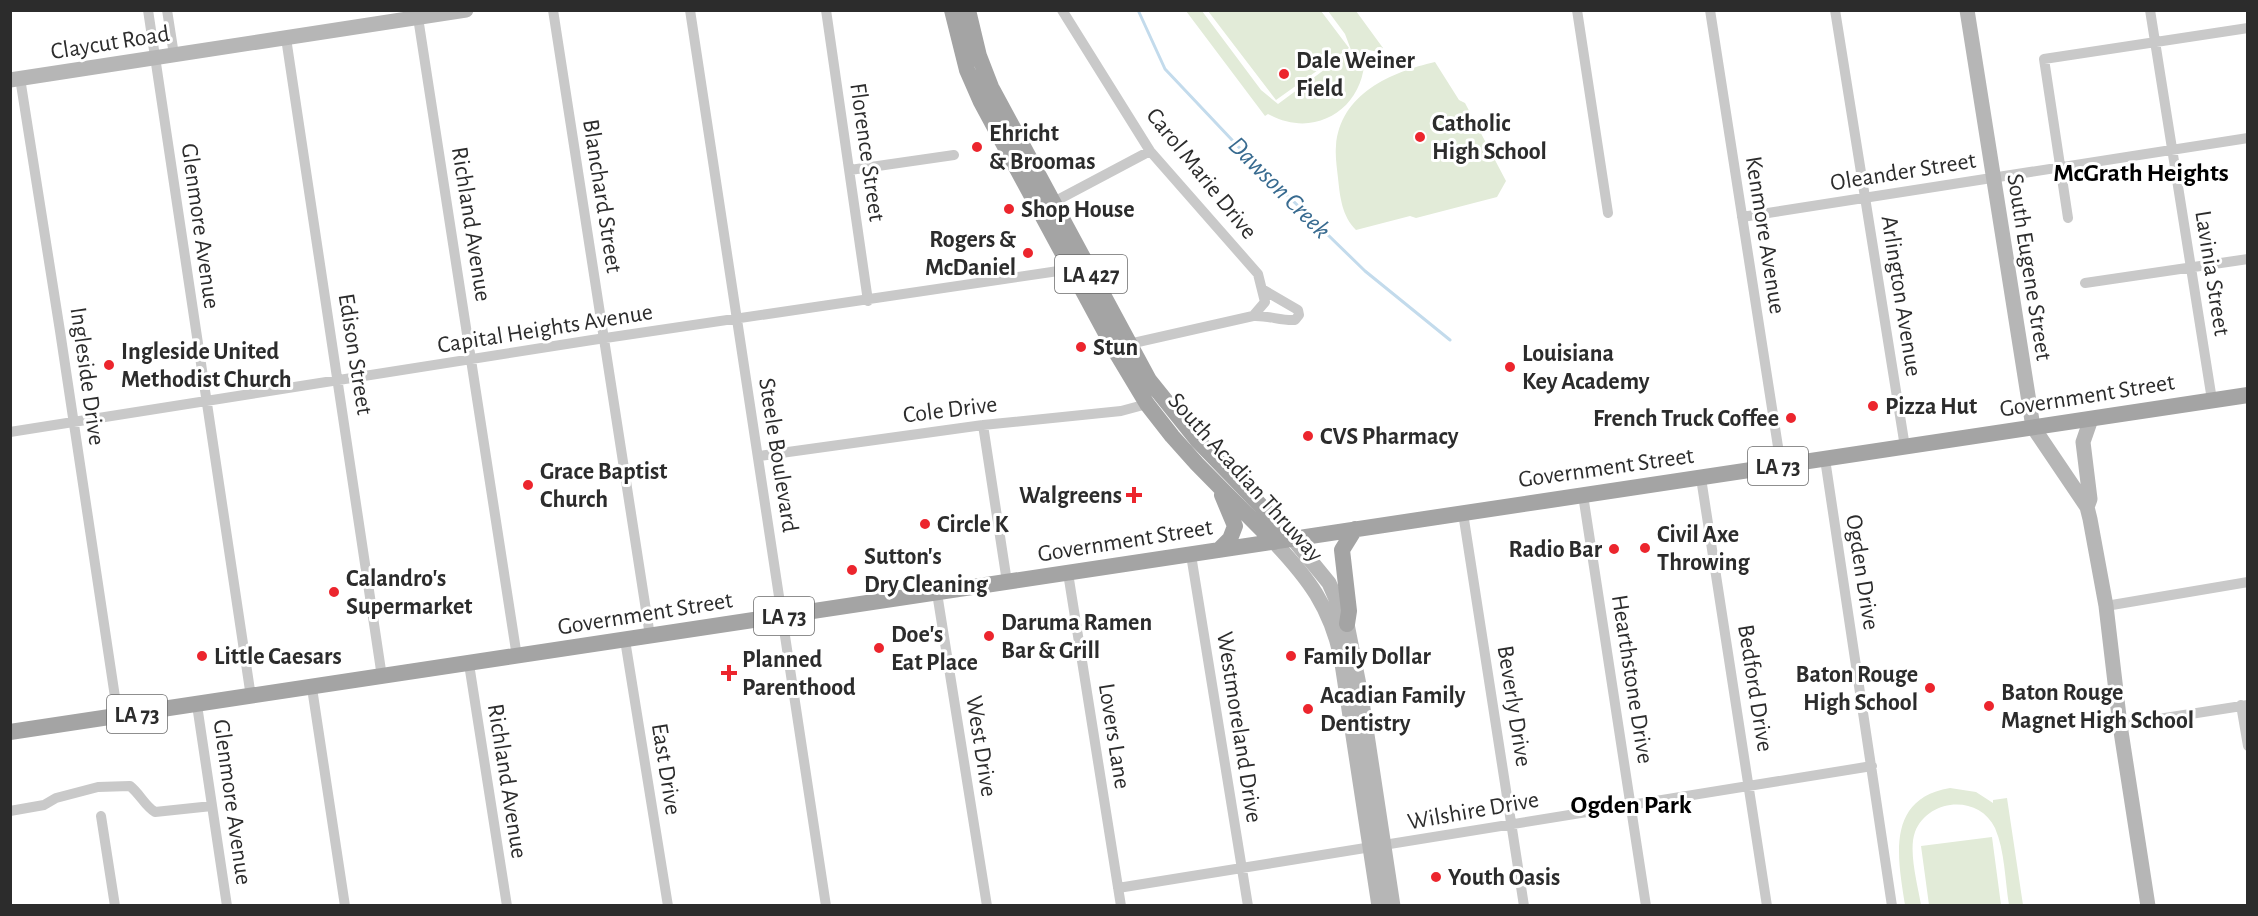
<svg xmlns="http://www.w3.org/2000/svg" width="2258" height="916" font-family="'Alegreya Sans',sans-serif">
	<rect width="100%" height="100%" fill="#fff"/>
	<path fill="#e2ebd8" d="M1186 11H1202L1261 90 1278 104 1351 50 1345 34 1328 11H1356L1383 48 1378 52 1364 49C1370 104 1318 142 1268 114L1265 116Z
		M1208 11H1321L1349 48 1276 100Z
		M1435 62 1459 100 1465 103 1506 181 1497 197 1416 218 1410 216 1356 230C1342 216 1340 197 1338 178 1337 168 1335 156 1336 146 1340 94 1391 72 1435 62Z
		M1950 788 1976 792 1993 803V800L2007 798 2023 905H2009C2005 881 2005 851 1995 828 1979 794 1928 798 1915 832 1908 851 1918 886 1921 905H1905C1898 859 1885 799 1950 788Z
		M1992 837 2001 905H1929L1921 846Z"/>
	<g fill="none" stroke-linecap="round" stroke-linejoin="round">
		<path stroke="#c3dbec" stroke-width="3" d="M1138 10 1165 69 1250 159 1365 271 1450 340"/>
		<path stroke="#c9c9c9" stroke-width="10" d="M148 10 251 697
			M167 10 174 55
			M553 10 650 636
			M690 10 826 906
			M826 10 868 301
			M1062 10 1150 151 1258 274 1265 302 1253 316 1129 344
			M1577 10 1608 213
			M1710 10 1781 466
			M1835 10 1905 447
			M2150 10 2212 400
			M417 11 517 657
			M286 38 382 677
			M20 78 60 331 118 717
			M850 170 954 155
			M1050 204 1150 151
			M1742 217 2248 138
			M2068 218 2044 59 2248 28
			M2085 283 2248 259
			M1253 316C1268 315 1281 321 1295 320L1299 315 1298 310 1262 289
			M983 425 1007 582
			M10 432 592 340 1065 270 1072 264
			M759 456 983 425 1121 411 1147 404
			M1825 459 1892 906
			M1701 478 1767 906
			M1583 495 1646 906
			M1463 513 1524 906
			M1191 555 1248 906
			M1068 573 1121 906
			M937 593 987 906
			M2106 606 2248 582
			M625 640 668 906
			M469 664 507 906
			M312 688 345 906
			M197 705 227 906
			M2241 705 2248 746
			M2120 725 2248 705
			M10 811 44 805 56 798 98 787 130 786C140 794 145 806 155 812L212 806
			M101 816 115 906
			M1118 888 1872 766"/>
		<path stroke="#b6b6b6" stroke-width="15" d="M1967 10 2033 427 2087 507 2090 519 2106 606 2120 725 2148 906
			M10 80 466 10
			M2087 507 2090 499 2083 442 2091 419
			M1293 539 1329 583 1347 624 1361 695 1393 906
			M1274 542C1309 579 1330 607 1341 657L1379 906"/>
		<path stroke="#a4a4a4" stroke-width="16" d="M952 10 967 70 981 102 1117 354 1147 404 1172 436 1197 464 1274 542
			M968 10 979 56 991 87 1149 380 1198 441 1293 539
			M1219 550 1230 539 1235 526 1222 495
			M1347 624 1349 611 1342 550 1355 529
			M10 732 2248 395"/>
	</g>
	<g fill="#ec252d" stroke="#fff" stroke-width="2">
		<circle cx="1284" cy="74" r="6"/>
		<circle cx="1420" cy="137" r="6"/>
		<circle cx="977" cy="147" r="6"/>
		<circle cx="1009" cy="209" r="6"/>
		<circle cx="1028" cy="253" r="6"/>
		<circle cx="1081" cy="347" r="6"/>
		<circle cx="109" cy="365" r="6"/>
		<circle cx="1510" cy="367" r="6"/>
		<circle cx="1873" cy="406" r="6"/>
		<circle cx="1791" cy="418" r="6"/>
		<circle cx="1308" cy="436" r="6"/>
		<circle cx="528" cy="485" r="6"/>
		<path d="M1131 486h6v6h6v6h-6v6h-6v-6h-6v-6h6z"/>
		<circle cx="925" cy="524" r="6"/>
		<circle cx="1645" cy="548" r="6"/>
		<circle cx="1614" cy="549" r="6"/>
		<circle cx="852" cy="570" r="6"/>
		<circle cx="334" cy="592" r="6"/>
		<circle cx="989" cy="636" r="6"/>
		<circle cx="879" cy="648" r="6"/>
		<circle cx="202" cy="656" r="6"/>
		<circle cx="1291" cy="656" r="6"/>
		<path d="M726 664h6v6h6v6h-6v6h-6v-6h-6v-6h6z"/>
		<circle cx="1930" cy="688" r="6"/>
		<circle cx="1989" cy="706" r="6"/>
		<circle cx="1308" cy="709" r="6"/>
		<circle cx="1436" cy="877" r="6"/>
	</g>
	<g text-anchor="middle" stroke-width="6" stroke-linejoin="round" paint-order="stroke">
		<g fill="#fff" stroke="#6b6b6b" stroke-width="1.5">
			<rect x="1055" y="255" width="72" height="38" rx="4.5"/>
			<rect x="1748" y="447" width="60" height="38" rx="4.5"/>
			<rect x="754" y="597" width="60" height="38" rx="4.5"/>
			<rect x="107" y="695" width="60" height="38" rx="4.5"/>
		</g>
		<g font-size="22" font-weight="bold" fill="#2c2c2c">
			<text x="1091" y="282">LA 427</text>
			<text x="1778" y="474">LA 73</text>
			<text x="784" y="624">LA 73</text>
			<text x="137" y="722">LA 73</text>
		</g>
		<g font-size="24" fill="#2c2c2c" stroke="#fff">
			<text transform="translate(110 42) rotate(-9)" y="8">Claycut Road</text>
			<text transform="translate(868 152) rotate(82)" y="8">Florence Street</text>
			<text transform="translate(1903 171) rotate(-9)" y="8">Oleander Street</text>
			<text transform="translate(1202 173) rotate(51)" y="8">Carol Marie Drive</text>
			<text transform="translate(603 196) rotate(81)" y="8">Blanchard Street</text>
			<text transform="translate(472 224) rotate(81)" y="8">Richland Avenue</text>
			<text transform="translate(201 226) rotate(82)" y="8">Glenmore Avenue</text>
			<text transform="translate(1766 235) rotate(81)" y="8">Kenmore Avenue</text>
			<text transform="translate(2030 267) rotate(81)" y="8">South Eugene Street</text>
			<text transform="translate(2213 273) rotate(81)" y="8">Lavinia Street</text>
			<text transform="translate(1902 296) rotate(81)" y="8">Arlington Avenue</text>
			<text transform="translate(545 328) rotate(-9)" y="8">Capital Heights Avenue</text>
			<text transform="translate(356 354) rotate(81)" y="8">Edison Street</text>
			<text transform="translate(88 376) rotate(82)" y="8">Ingleside Drive</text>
			<text transform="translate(2087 395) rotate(-9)" y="8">Government Street</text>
			<text transform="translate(950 409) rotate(-7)" y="8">Cole Drive</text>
			<text transform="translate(779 455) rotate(81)" y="8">Steele Boulevard</text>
			<text transform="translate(1606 467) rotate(-8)" y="8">Government Street</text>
			<text transform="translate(1246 477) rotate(48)" y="8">South Acadian Thruway</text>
			<text transform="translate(1125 540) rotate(-9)" y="8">Government Street</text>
			<text transform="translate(1863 572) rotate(81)" y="8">Ogden Drive</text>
			<text transform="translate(645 613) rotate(-9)" y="8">Government Street</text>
			<text transform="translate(1633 679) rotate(81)" y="8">Hearthstone Drive</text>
			<text transform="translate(1756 688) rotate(81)" y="8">Bedford Drive</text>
			<text transform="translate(1515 706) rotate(81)" y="8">Beverly Drive</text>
			<text transform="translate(1240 727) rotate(81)" y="8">Westmoreland Drive</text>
			<text transform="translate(1115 736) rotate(81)" y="8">Lovers Lane</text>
			<text transform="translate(982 746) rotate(81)" y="8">West Drive</text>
			<text transform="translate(667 769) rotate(81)" y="8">East Drive</text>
			<text transform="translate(508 781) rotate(81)" y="8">Richland Avenue</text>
			<text transform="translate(233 802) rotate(82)" y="8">Glenmore Avenue</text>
			<text transform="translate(1473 810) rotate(-10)" y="8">Wilshire Drive</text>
		</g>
		<g font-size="24" font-weight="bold" fill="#2c2c2c" stroke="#fff" text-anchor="start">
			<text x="1296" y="68">Dale Weiner<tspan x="1296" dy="28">Field</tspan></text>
			<text x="1432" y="131">Catholic<tspan x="1432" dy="28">High School</tspan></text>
			<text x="989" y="141">Ehricht<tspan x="989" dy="28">&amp; Broomas</tspan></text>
			<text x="1021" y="217">Shop House</text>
			<text x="1016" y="247" text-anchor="end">Rogers &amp;<tspan x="1016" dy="28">McDaniel</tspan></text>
			<text x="1093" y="355">Stun</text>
			<text x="121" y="359">Ingleside United<tspan x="121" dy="28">Methodist Church</tspan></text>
			<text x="1522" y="361">Louisiana<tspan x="1522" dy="28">Key Academy</tspan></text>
			<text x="1885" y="414">Pizza Hut</text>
			<text x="1779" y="426" text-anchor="end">French Truck Coffee</text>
			<text x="1320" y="444">CVS Pharmacy</text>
			<text x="540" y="479">Grace Baptist<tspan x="540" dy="28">Church</tspan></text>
			<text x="1122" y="503" text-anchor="end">Walgreens</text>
			<text x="937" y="532">Circle K</text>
			<text x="1657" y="542">Civil Axe<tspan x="1657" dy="28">Throwing</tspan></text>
			<text x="1602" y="557" text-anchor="end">Radio Bar</text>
			<text x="864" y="564">Sutton's<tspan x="864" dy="28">Dry Cleaning</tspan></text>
			<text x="346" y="586">Calandro's<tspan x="346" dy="28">Supermarket</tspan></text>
			<text x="1001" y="630">Daruma Ramen<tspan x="1001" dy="28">Bar &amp; Grill</tspan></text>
			<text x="891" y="642">Doe's<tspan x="891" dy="28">Eat Place</tspan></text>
			<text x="214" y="664">Little Caesars</text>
			<text x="1303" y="664">Family Dollar</text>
			<text x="742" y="667">Planned<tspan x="742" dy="28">Parenthood</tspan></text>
			<text x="1918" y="682" text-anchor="end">Baton Rouge<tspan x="1918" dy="28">High School</tspan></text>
			<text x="2001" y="700">Baton Rouge<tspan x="2001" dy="28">Magnet High School</tspan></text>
			<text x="1320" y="703">Acadian Family<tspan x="1320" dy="28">Dentistry</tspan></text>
			<text x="1448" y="885">Youth Oasis</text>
		</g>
		<g font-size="26" font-weight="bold" fill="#000" stroke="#fff">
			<text x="2141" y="181">McGrath Heights</text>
			<text x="1631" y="813">Ogden Park</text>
		</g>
		<g font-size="26" font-style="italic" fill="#386b90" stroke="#fff">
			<text transform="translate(1280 187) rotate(45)" y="9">Dawson Creek</text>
		</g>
	</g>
	<rect width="2258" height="916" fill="none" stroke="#2c2c2c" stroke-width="24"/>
</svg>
